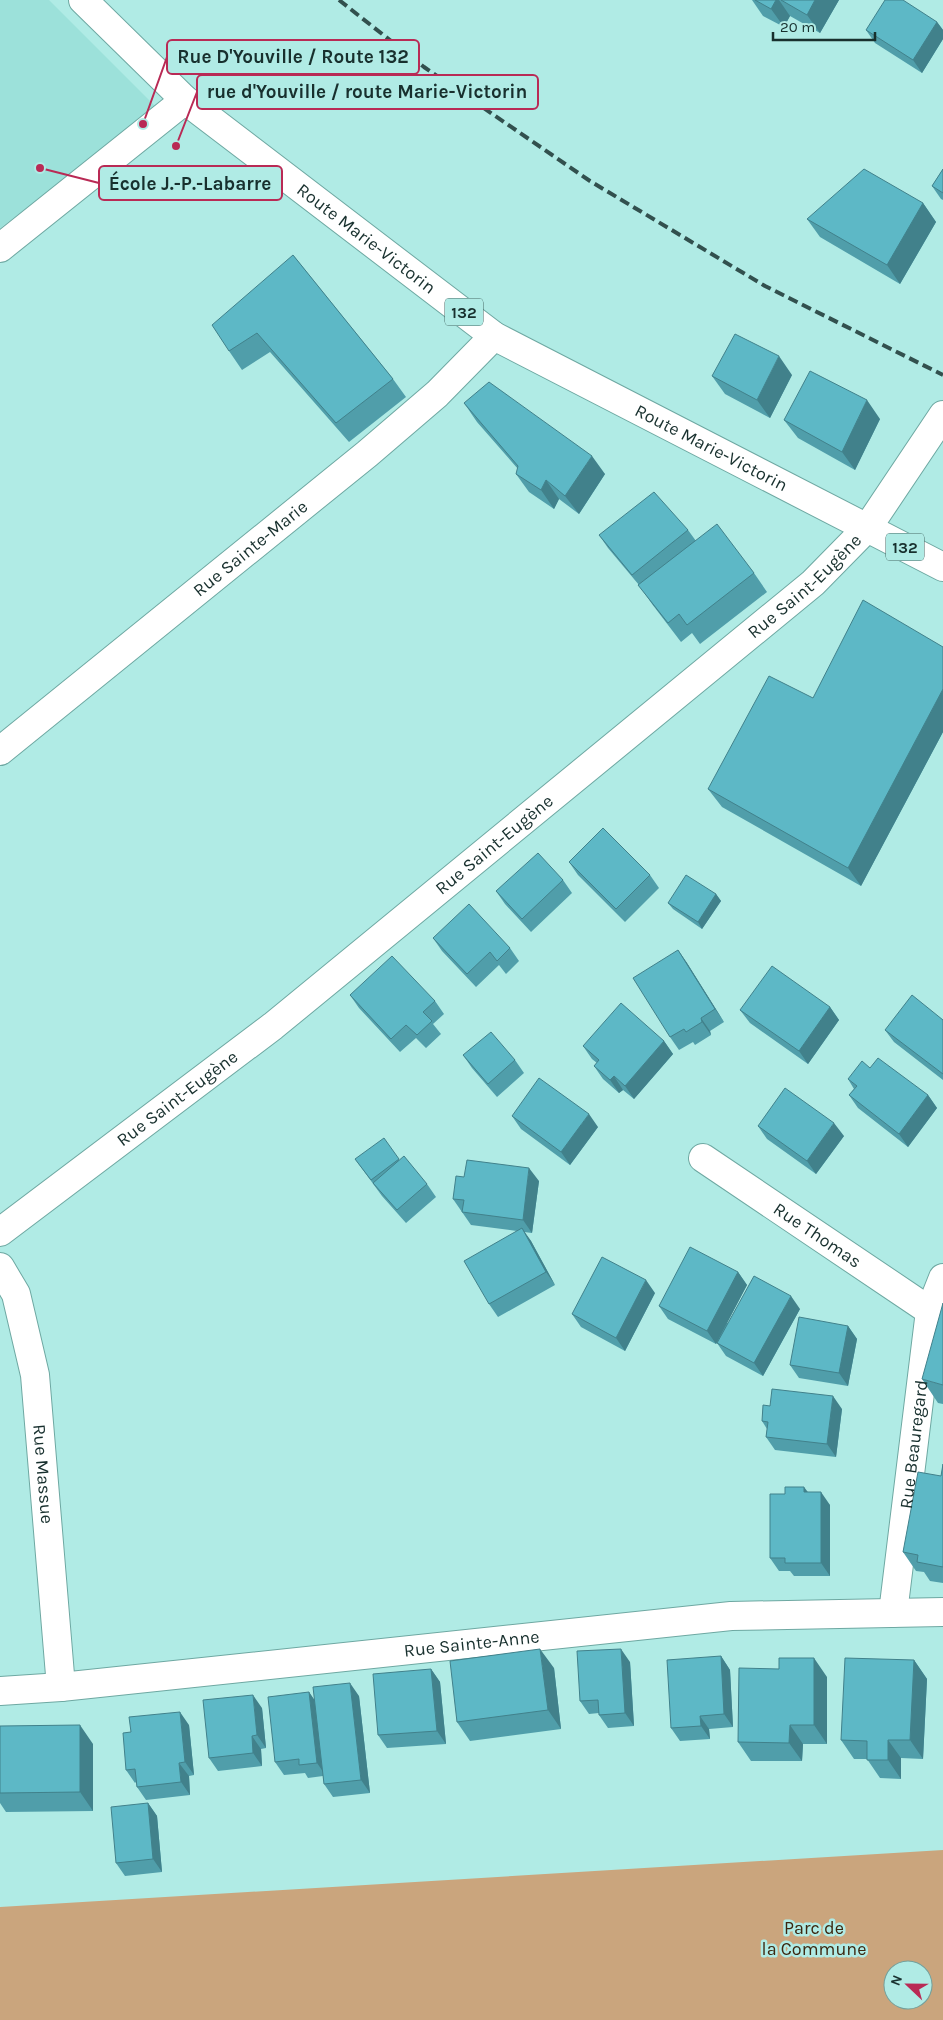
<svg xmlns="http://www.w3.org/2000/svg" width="943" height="2020" font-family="Karla,sans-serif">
	<rect width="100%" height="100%" fill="#b0ebe5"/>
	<path fill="#9ce1da" d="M0 0H49L158 109 0 228Z"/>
	<path fill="#caa57d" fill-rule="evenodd" d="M943 1850V2020H0V1907ZM893 1970H923V2000H893Z"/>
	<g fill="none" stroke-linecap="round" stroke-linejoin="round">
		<defs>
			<g id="minor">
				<path d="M0 248 185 100"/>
				<path id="s1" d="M0 751 367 454 437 394 494 336"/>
				<path id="s2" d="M703 1158 930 1311"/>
				<path id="s3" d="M0 1232 273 1026 813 583 868 527"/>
				<path id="s4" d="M0 1267 16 1294 35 1375 61 1687"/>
				<path id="s5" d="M893 1613 930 1311 943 1278"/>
			</g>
			<g id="tertiary">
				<path d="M868 527 943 415"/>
				<path id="s6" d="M0 1691 61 1687 731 1616 943 1612"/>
			</g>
			<g id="primary">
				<path id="s7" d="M83 0 185 100 494 336 943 567"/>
			</g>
		</defs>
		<use href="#minor" stroke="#6ea8a2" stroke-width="30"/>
		<use href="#tertiary" stroke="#6ea8a2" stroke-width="30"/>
		<use href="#primary" stroke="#6ea8a2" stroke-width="30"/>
		<use href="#minor" stroke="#fff" stroke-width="28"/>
		<use href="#tertiary" stroke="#fff" stroke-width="28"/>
		<use href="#primary" stroke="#fff" stroke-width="28"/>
		<path stroke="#32504e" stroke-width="4" stroke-dasharray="10 5" stroke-linecap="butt" d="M339 0 424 67 590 181 765 286 943 375"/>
	</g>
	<path fill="#509eaa" d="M752 0H839L820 33 790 16 784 27 763 16Z
		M937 22 943 30V39L922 73 875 43 866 30Z
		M943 169V200L941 199 932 186Z
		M923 203 936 222 900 284 820 237 807 219Z
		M293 255 393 379 406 397 349 442 270 352 242 370 229 351Z
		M792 375 770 418 725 394 712 376Z
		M464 403 605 474 579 514 559 499 554 509 529 492 516 474 518 469 477 422Z
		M880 419 855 470 798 438 784 420Z
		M688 530 696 541 754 573 767 592 700 644 692 633 681 642 652 604 639 585 608 548 599 535Z
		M943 647V732L861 886 722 807 708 789 813 698Z
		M569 862 650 875 659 888 625 922 578 875Z
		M563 880 572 893 531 932 505 904 496 891Z
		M716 894 721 901 702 929 673 909 668 903Z
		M433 938 510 948 519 961 506 974 499 965 476 987 442 951Z
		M678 950 687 963 724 1022 710 1031 711 1035 695 1045 693 1042 679 1050 670 1037Z
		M350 995 435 1001 444 1014 433 1024 441 1034 426 1048 416 1038 400 1052 359 1008Z
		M830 1007 839 1020 808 1064 750 1023 740 1010Z
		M943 1020V1080L894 1042 885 1030Z
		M664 1041 673 1054 634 1099 623 1090 619 1093 603 1079 594 1066 597 1063 592 1059 583 1046Z
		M463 1055 515 1060 524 1073 497 1097 472 1068Z
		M848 1079 928 1095 937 1108 908 1147 858 1108 849 1095 854 1089Z
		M512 1116 598 1127 570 1165 521 1129Z
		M758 1126 844 1136 816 1174 767 1139Z
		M355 1159 400 1160 427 1184 436 1197 406 1223 382 1196Z
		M464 1177 539 1181 532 1233 524 1232 531 1241 555 1285 498 1317 489 1304 517 1231 471 1225 453 1199Z
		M738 1272 747 1285 727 1323 800 1309 763 1376 726 1356 717 1343 716 1344 668 1319 659 1306Z
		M655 1293 625 1351 581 1327 572 1314Z
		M848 1326 857 1339 848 1386 799 1378 790 1365Z
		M922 1379 943 1385V1404L938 1403Z
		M842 1409 836 1457 775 1450 766 1437 767 1429 762 1421Z
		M943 1464V1583L930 1581 924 1572 916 1571 903 1552 941 1476Z
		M808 1492 830 1505V1576H794L790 1571H779L770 1558 785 1494Z
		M721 1656 730 1670 733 1727 709 1729 710 1739 680 1741 671 1728Z
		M914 1660 927 1679 923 1759 901 1758V1779L880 1778 867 1759H854L841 1740Z
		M630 1662 634 1726 608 1728 599 1715V1713L589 1714 580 1701Z
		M554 1668 561 1729 470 1741 457 1722Z
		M431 1669 440 1682 446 1744 387 1748 378 1735Z
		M827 1677V1744H803L802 1761H751L738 1742Z
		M309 1692 314 1700 359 1696 370 1793 333 1797 324 1784 323 1776 308 1778 305 1773 284 1775 275 1762Z
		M262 1708 266 1748 261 1749 262 1766 218 1771 209 1758Z
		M189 1725 194 1775 189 1776 190 1795 146 1800 137 1787 136 1782 135 1783 126 1770Z
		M0 1726 93 1744V1811L6 1812 0 1803Z
		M148 1803 157 1816 162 1872 125 1876 116 1863Z"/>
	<path fill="#41818b" d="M776 0H779L790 16 784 27 771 9Z
		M815 0H839L820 33 807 15Z
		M937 22 943 30V39L922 73 913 60Z
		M923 203 936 222 900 284 887 265Z
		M779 356 792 375 770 418 757 400Z
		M867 400 880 419 855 470 842 452Z
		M592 456 605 474 579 514 565 496Z
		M546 480 559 499 554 509 541 490Z
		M943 689V732L861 886 848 868Z
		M716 894 721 901 702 929 698 922Z
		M678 950 687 963 724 1022 715 1009Z
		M830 1007 839 1020 808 1064 799 1051Z
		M701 1018 710 1031 711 1035 702 1022Z
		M664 1041 673 1054 634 1099 625 1086Z
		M614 1076 623 1090 619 1093 610 1080Z
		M928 1095 937 1108 908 1147 899 1134Z
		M589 1114 598 1127 570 1165 561 1152Z
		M834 1123 844 1136 816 1174 807 1161Z
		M529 1168 539 1181 532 1233 523 1220Z
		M522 1228 531 1241 555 1285 546 1272Z
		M738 1272 747 1285 716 1344 707 1331Z
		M646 1280 655 1293 625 1351 616 1338Z
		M791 1296 800 1309 763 1376 754 1363Z
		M848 1326 857 1339 848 1386 839 1373Z
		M833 1396 842 1409 836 1457 827 1444Z
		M804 1487 814 1500 804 1492Z
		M821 1492 830 1505V1576L821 1563Z
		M540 1649 554 1668 561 1729 548 1710Z
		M621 1649 630 1662 634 1726 625 1713Z
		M721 1656 730 1670 733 1727 724 1714Z
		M814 1658 827 1677V1744L814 1725Z
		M914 1660 927 1679 923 1759 910 1740Z
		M431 1669 440 1682 446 1744 437 1731Z
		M350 1683 359 1696 370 1793 361 1780Z
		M309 1692 318 1705 326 1776 317 1763Z
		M253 1695 262 1708 266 1748 257 1735Z
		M180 1712 189 1725 194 1775 185 1762Z
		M700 1716 709 1729 710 1739 701 1726Z
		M80 1725 93 1744V1811L80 1792Z
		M790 1725 803 1744 802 1761 789 1743Z
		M252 1736 261 1749 262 1766 253 1753Z
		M888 1740 901 1758V1779L888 1760Z
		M179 1763 189 1776 190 1795 181 1782Z
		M148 1803 157 1816 162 1872 153 1859Z"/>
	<path fill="#5db8c6" stroke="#41818b" d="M755 0H776L771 9Z
		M781 0H815L807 15Z
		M885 0H903L937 22 913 60 866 30Z
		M864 169 923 203 887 265 807 219Z
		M943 169V193L932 186Z
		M293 255 393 379 336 423 257 333 229 351 212 325Z
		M735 334 779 356 757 400 712 376Z
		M810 371 867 400 842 452 784 420Z
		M489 382 592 456 565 496 546 480 541 490 516 474 518 466 464 403Z
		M654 492 688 530 632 575 599 535Z
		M717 524 754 573 687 625 679 614 668 623 638 585Z
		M863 600 943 647V689L848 868 708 789 769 676 813 698Z
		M603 828 650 875 616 909 569 862Z
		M538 853 563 880 522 919 496 891Z
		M686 875 716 894 698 922 668 903Z
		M469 904 510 948 497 961 490 952 467 974 433 938Z
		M678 950 715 1009 701 1018 702 1022 686 1032 684 1029 670 1037 633 978Z
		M392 956 435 1001 423 1012 432 1021 417 1035 406 1025 391 1039 350 995Z
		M772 966 830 1007 799 1051 740 1010Z
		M912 995 943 1020V1074L885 1030Z
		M621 1003 664 1041 625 1086 614 1076 610 1080 594 1066 599 1060 583 1046Z
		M491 1032 515 1060 488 1084 463 1055Z
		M878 1058 928 1095 899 1134 849 1095 857 1086 848 1079 862 1061 870 1068Z
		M539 1078 589 1114 561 1152 512 1116Z
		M785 1088 834 1123 807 1161 758 1126Z
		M384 1138 399 1159 371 1180 355 1159Z
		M404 1156 427 1184 397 1210 373 1183Z
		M467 1160 529 1168 523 1220 462 1212 464 1200 453 1199 456 1176 464 1177Z
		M522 1228 546 1272 489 1304 464 1261Z
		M690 1247 738 1272 707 1331 659 1306Z
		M602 1257 646 1280 616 1338 572 1314Z
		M754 1276 791 1296 754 1363 717 1343Z
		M943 1303V1385L922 1379Z
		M799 1317 848 1326 839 1373 790 1365Z
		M772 1389 833 1396 827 1444 766 1437 768 1422 762 1421 763 1405 770 1406Z
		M943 1464V1567L917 1562 918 1555 903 1552 918 1472 941 1476Z
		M785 1487H804V1492H821V1563H785V1558H770V1494H785Z
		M540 1649 548 1710 457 1722 450 1661Z
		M621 1649 625 1713 599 1715 598 1700 580 1701 577 1651Z
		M721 1656 724 1714 700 1716 701 1726 671 1728 667 1660Z
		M779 1658H814V1725H790L789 1743 738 1742 739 1668 779 1669Z
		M845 1658 914 1660 910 1740H888V1760H867V1741L841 1740Z
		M431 1669 437 1731 378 1735 373 1674Z
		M350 1683 361 1780 324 1784 313 1687Z
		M309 1692 317 1763 299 1765V1759L275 1762 268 1697Z
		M253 1695 257 1735 252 1736 253 1753 209 1758 203 1700Z
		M180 1712 185 1762 179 1763 181 1782 137 1787 135 1769 126 1770 123 1733 131 1732 129 1717Z
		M80 1725V1792L0 1793V1726Z
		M148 1803 153 1859 116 1863 111 1807Z"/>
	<g text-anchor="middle" stroke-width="5" stroke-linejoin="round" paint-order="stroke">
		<g fill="#b0ebe5" stroke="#466865" stroke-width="1">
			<rect x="445" y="298.5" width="38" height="27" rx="4"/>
			<rect x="886" y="533.5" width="38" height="27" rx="4"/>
		</g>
		<g font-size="16" font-weight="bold" fill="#18302e">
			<text x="464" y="318">132</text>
			<text x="905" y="553">132</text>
		</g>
		<g font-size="18" fill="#18302e" stroke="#b0ebe5">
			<text dy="6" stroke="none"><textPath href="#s7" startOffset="371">Route Marie-Victorin</textPath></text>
			<text dy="6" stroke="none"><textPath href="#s7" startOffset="776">Route Marie-Victorin</textPath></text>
			<text dy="6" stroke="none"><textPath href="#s1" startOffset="322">Rue Sainte-Marie</textPath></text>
			<text dy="6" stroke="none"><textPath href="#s3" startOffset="1032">Rue Saint-Eugène</textPath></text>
			<text dy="6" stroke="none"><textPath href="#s3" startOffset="628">Rue Saint-Eugène</textPath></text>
			<text dy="6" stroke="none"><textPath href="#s3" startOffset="222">Rue Saint-Eugène</textPath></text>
			<text dy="6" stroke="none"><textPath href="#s2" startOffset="138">Rue Thomas</textPath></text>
			<text dy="6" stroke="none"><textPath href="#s5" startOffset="170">Rue Beauregard</textPath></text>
			<text dy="6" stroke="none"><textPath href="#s4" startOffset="214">Rue Massue</textPath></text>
			<text dy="6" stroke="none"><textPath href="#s6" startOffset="474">Rue Sainte-Anne</textPath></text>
		</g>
		<g font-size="18" fill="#3c2710" stroke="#b0ebe5">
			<text x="814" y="1934">Parc de<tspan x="814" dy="21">la Commune</tspan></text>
		</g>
	</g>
	<path fill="none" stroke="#b92a55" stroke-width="2" d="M143 124L167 57M176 146L197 92M40 168L99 183"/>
	<g fill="#b92a55" stroke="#b0ebe5" stroke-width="2">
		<circle cx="143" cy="124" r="5"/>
		<circle cx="176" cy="146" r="5"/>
		<circle cx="40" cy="168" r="5"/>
	</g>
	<g fill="#b0ebe5" stroke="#b92a55" stroke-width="2">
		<rect x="167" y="40" width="252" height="34" rx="5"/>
		<rect x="197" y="75" width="341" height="34" rx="5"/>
		<rect x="99" y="166" width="183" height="34" rx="5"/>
	</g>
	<g font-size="19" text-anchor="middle" font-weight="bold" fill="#18302e">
		<text x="293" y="63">Rue D'Youville / Route 132</text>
		<text x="367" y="98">rue d'Youville / route Marie-Victorin</text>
		<text x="190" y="190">École J.-P.-Labarre</text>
	</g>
	<g transform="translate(908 1985) rotate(292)"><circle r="24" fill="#b0ebe5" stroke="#73a09c"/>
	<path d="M0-4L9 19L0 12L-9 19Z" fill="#b92a55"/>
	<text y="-8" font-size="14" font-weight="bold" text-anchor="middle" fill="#18302e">N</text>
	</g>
	<path d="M773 32v8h102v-8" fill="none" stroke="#18302e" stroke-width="2.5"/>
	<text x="780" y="32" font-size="15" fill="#18302e" stroke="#b0ebe5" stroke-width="4" paint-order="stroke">20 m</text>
</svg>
